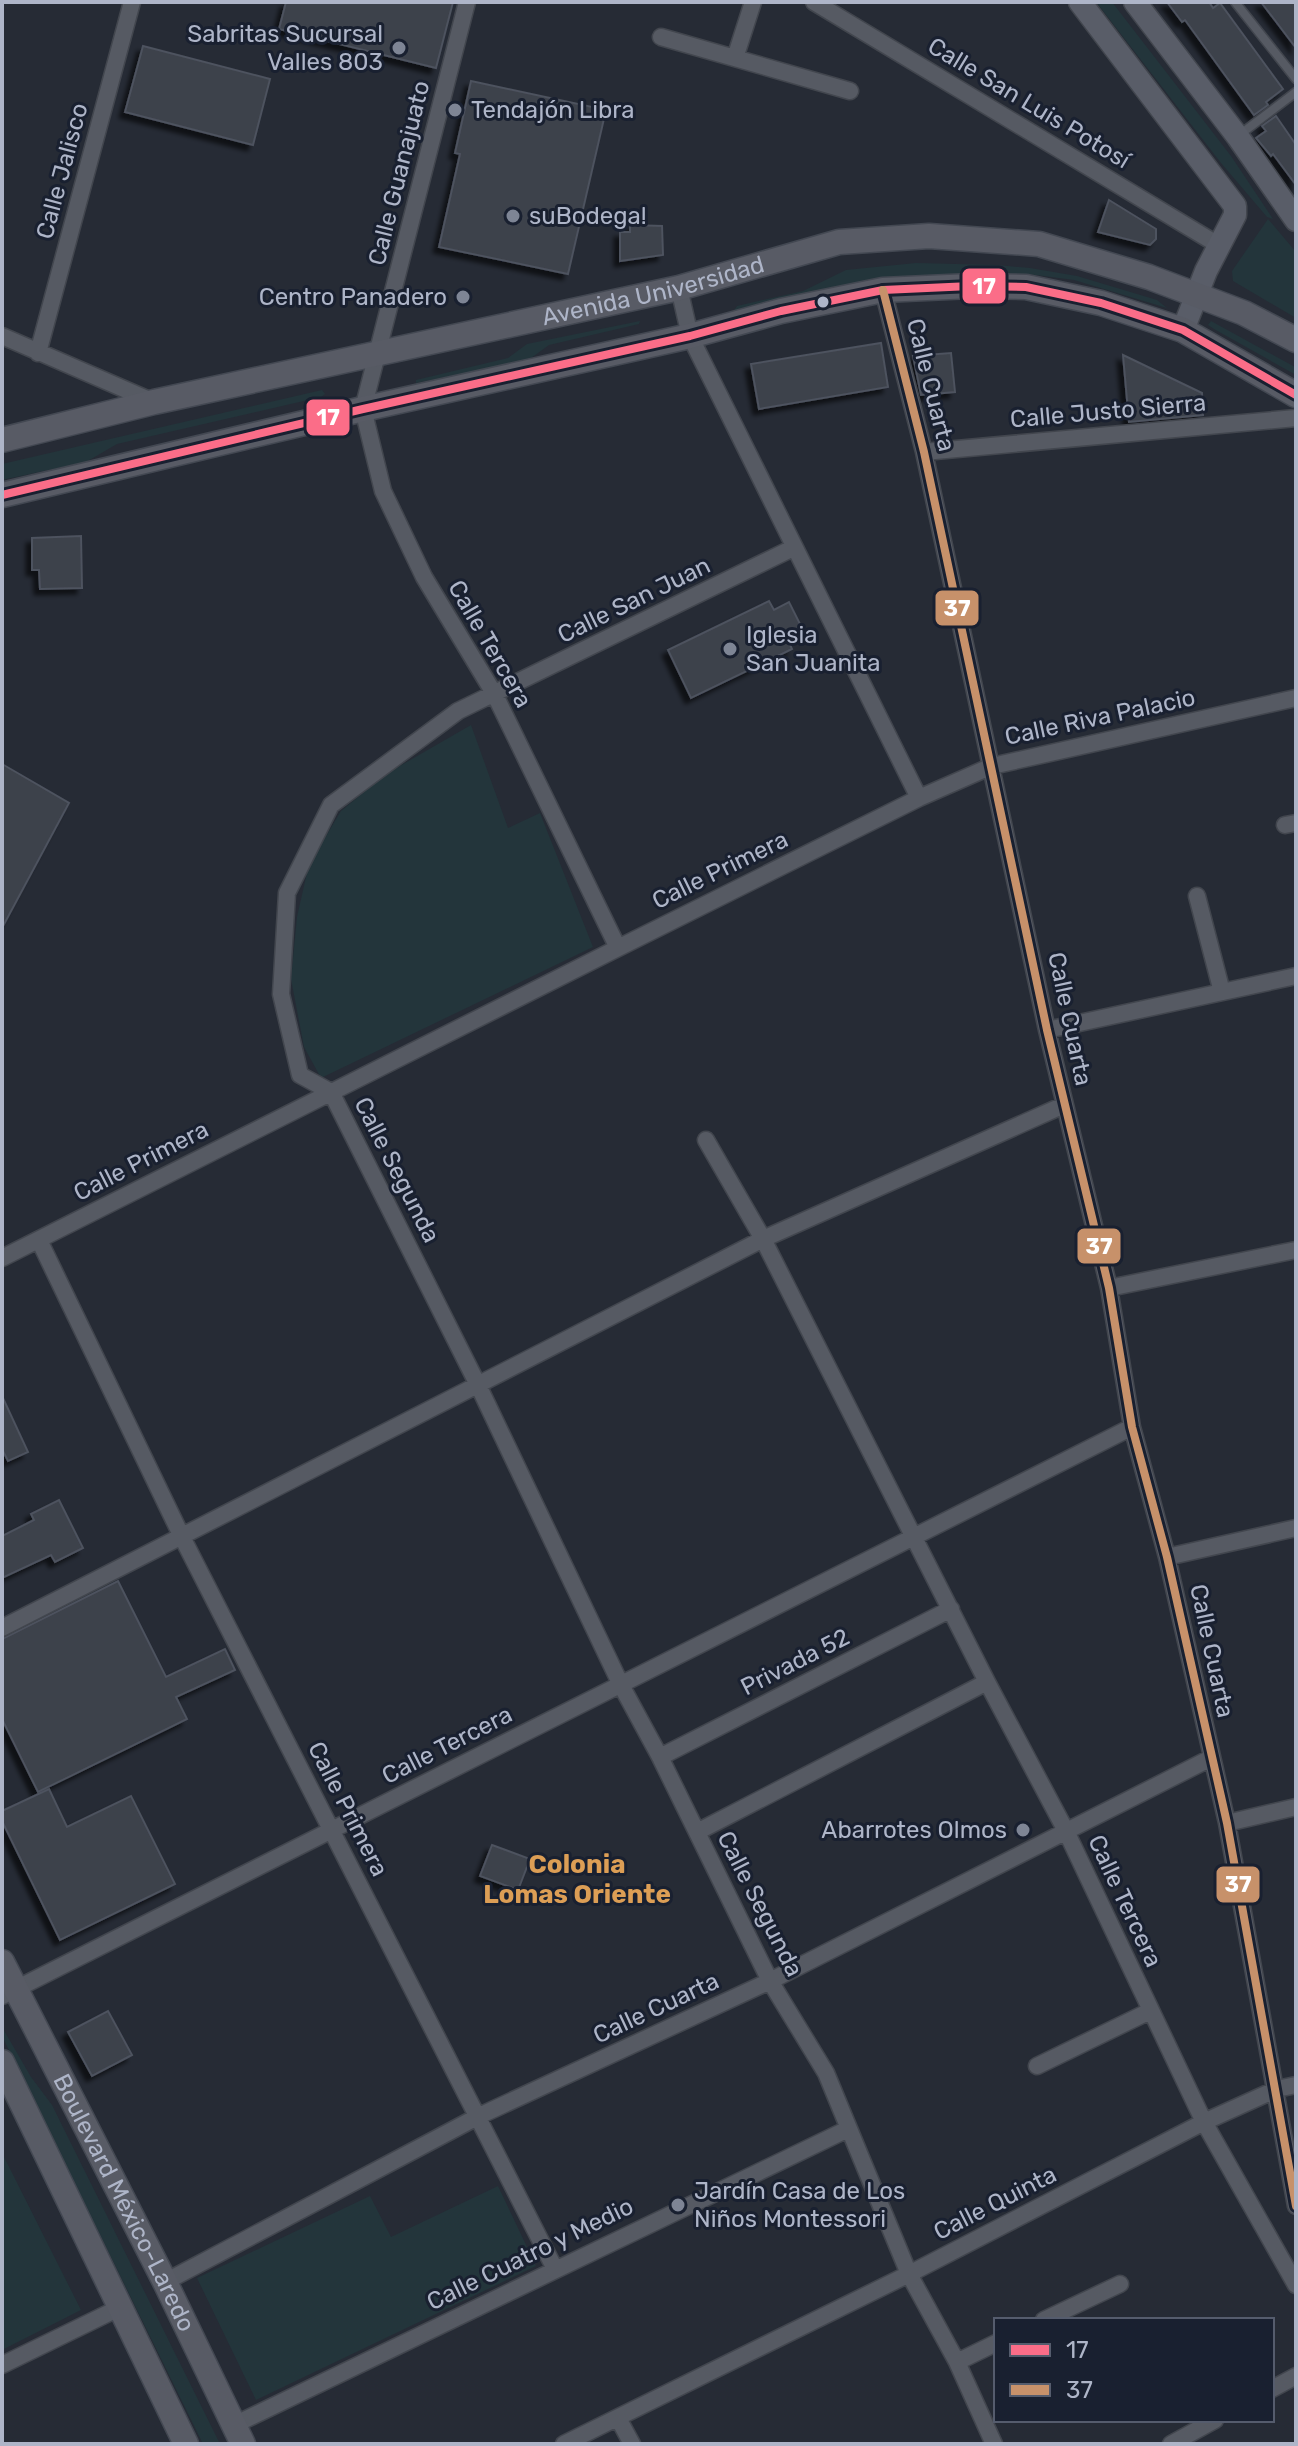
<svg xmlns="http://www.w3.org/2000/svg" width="1298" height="2446" font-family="Rubik,sans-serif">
	<defs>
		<filter id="shadow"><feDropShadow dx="-5.5" dy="5.5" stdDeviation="2" flood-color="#0009"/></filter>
	</defs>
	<rect width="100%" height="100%" fill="#262b35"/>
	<path fill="#23353b" d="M1096 2H1112L1231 156 1273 219 1267 217 1221 163Z
		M1268 219 1296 252V318L1233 281 1232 271Z
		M916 263 997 265 1030 268 1077 276 1157 300 1167 308 1074 280 1028 274 862 283 733 312 737 306 803 291 846 270Z
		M640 321 639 324 549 345 527 361 416 383V380L508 358 527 344Z
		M1211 321 1295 367 1296 375 1214 329 1208 325Z
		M322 390 325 394 321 397 117 444 86 462 2 480V464Z
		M471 725 508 828 540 813 593 947 321 1078 304 1047 291 979 297 917 309 864 341 811 386 774Z
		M2 2027 31 2077 52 2105 220 2444H203L2 2036Z
		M2 2153 81 2310 2 2350Z
		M498 2186 536 2266 256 2400 197 2278 370 2196 391 2237Z"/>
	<path fill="#3d424b" stroke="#4d525e" stroke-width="2" filter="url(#shadow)" d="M286 2H453L436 68 279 29Z
		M1167 2H1209L1213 8 1220 3 1283 89 1266 102 1268 105 1254 115 1185 20 1182 22Z
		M1261 2H1296V48Z
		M143 46 270 79 253 145 125 112Z
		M471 81 606 110 568 274 439 247 460 154 455 153Z
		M1276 116 1296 145V185L1273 154 1271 156 1256 138 1266 131 1262 126Z
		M1109 200 1156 229V239L1150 245 1098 232Z
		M630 225 662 226 663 255 620 261V232H630Z
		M881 343 888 387 759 409 751 364Z
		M951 353 955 392 921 395 913 356Z
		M1123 355 1202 393 1203 415 1129 422Z
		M81 536 82 588 40 589 39 570H32V538Z
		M769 601 774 610 789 602 803 630 787 638 792 649 691 698 668 650Z
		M2 764 69 803 2 928Z
		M2 1396 28 1452 8 1461 2 1449Z
		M59 1500 83 1548 55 1562 51 1555 2 1578V1536L34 1520 31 1514Z
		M118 1581 166 1677 225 1649 235 1670 176 1697 187 1719 38 1792 2 1719V1639Z
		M49 1789 67 1827 131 1796 175 1884 60 1940 2 1821V1811Z
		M492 1845 530 1859 518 1890 480 1876Z
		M108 2011 132 2055 92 2076 68 2032Z"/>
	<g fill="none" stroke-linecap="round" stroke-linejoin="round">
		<defs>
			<path id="lane" d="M1235 2 1296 79
				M1238 136 1296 92"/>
			<path id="street" d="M467 2 363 409 383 491 424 577 495 695 618 948
				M814 2 1220 246
				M661 37 850 91
				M735 58 753 2
				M679 288 690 336 919 798
				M883 290 924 452 1047 1030 1109 1288 1132 1427 1167 1557 1227 1823 1296 2206
				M2 336 154 402
				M38 353 132 2
				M924 452 1296 418
				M793 548 458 711 331 805 287 893 281 994 300 1075 331 1092 479 1387 621 1685 660 1757 770 1981 826 2073 909 2274 957 2362 994 2444
				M1285 825 1296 823
				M1197 896 1222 992
				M1047 1030 1296 976
				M706 1140 763 1239 987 1682 1066 1831 1204 2122 1296 2285
				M39 1240 182 1537 555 2269
				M2 1258 618 948 919 798 992 766 1296 698
				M1109 1288 1296 1250
				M1167 1557 1296 1528
				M2 1628 763 1239 1064 1105
				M660 1757 951 1609
				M1227 1823 1296 1807
				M697 1832 987 1682
				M2 1996 1132 1427
				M1037 2066 1150 2011
				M165 2282 479 2116 770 1981 1211 1758
				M1044 2320 1120 2284
				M957 2362 996 2343
				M2 2365 121 2307
				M1272 2389 1296 2376
				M618 2418 632 2444
				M234 2425 848 2129
				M564 2444 909 2274 1204 2122 1277 2089 1296 2085
				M1171 2444 1215 2420"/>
			<path id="secondary" d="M1080 2 1235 206V215L1206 271 1183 330
				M1135 2 1238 137 1296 220"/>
			<g id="primary">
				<path id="s1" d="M2 440 154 402 679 288 839 242 929 236 1039 244 1149 277 1244 313 1296 340"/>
				<path d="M2 495 363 409 690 336 781 311 883 290 971 286 1026 287 1101 303 1183 330 1296 395"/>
				<path id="s2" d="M2 1962 165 2282 243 2444"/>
				<path d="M2 2062 186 2444"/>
			</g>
		</defs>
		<use href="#lane" stroke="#42464e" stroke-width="11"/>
		<use href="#street" stroke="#42464e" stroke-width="19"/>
		<use href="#secondary" stroke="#42464e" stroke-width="25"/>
		<use href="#primary" stroke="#434852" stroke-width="27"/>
		<use href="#lane" stroke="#565a63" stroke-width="8"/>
		<use href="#street" stroke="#565a63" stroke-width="16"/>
		<use href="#secondary" stroke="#595d68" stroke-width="22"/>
		<use href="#primary" stroke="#585b65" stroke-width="24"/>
		<defs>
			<path id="bus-1" d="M2 495 363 409 690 336 781 311 883 290 971 286 1026 287 1101 303 1183 330 1296 395"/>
			<path id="bus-2" d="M883 290 924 452 1047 1030 1109 1288 1132 1427 1167 1557 1227 1823 1296 2206"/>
		</defs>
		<use href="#bus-1" stroke="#192030" stroke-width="14"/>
		<use href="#bus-2" stroke="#192030" stroke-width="14"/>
		<use href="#bus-1" stroke="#fb6d88" stroke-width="8"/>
		<use href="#bus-2" stroke="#c7916a" stroke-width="8"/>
	</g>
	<g fill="#7e8595" stroke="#192030" stroke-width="3">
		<circle cx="399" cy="48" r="8"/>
		<circle cx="455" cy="110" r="8"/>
		<circle cx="513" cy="216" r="8"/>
		<circle cx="463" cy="297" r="8"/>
		<circle cx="730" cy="649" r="8"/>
		<circle cx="1023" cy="1830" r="8"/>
		<circle cx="678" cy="2205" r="8"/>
	</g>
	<circle fill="#aeb5c8" stroke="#192030" stroke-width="3" cx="823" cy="302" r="7"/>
	<g text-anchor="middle" stroke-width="6" stroke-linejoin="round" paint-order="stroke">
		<g font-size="24" fill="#aeb5c8" stroke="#192030" text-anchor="start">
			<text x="383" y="42" text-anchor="end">Sabritas Sucursal<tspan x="383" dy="28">Valles 803</tspan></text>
			<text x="471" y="118">Tendajón Libra</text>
			<text x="529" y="224">suBodega!</text>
			<text x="447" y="305" text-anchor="end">Centro Panadero</text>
			<text x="746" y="643">Iglesia<tspan x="746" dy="28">San Juanita</tspan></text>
			<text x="1007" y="1838" text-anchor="end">Abarrotes Olmos</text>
			<text x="694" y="2199">Jardín Casa de Los<tspan x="694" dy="28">Niños Montessori</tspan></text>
		</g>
		<g font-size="24" fill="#aeb5c8" stroke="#192030">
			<text transform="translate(1029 103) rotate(31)" y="8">Calle San Luis Potosí</text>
			<text transform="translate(62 171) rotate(-75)" y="8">Calle Jalisco</text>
			<text transform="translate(399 173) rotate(-76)" y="8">Calle Guanajuato</text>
			<text dy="8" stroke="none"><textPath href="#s1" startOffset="668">Avenida Universidad</textPath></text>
			<text transform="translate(931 385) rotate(76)" y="8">Calle Cuarta</text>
			<text transform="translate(1108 411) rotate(-5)" y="8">Calle Justo Sierra</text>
			<text transform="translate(634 600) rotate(-26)" y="8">Calle San Juan</text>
			<text transform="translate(490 644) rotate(60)" y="8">Calle Tercera</text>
			<text transform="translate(1100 717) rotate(-12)" y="8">Calle Riva Palacio</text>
			<text transform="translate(720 870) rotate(-26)" y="8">Calle Primera</text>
			<text transform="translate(1070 1019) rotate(78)" y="8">Calle Cuarta</text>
			<text transform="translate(141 1161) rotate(-27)" y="8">Calle Primera</text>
			<text transform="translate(397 1170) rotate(63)" y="8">Calle Segunda</text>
			<text transform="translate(1212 1651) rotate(78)" y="8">Calle Cuarta</text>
			<text transform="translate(795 1662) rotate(-27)" y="8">Privada 52</text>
			<text transform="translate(447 1745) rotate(-27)" y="8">Calle Tercera</text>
			<text transform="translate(348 1809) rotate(63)" y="8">Calle Primera</text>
			<text transform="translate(1125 1901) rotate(65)" y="8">Calle Tercera</text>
			<text transform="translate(760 1904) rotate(63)" y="8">Calle Segunda</text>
			<text transform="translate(656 2008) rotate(-25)" y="8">Calle Cuarta</text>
			<text dy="8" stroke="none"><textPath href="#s2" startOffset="270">Boulevard México-Laredo</textPath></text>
			<text transform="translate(995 2203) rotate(-27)" y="8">Calle Quinta</text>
			<text transform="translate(530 2254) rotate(-26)" y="8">Calle Cuatro y Medio</text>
		</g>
		<g font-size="26" font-weight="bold" fill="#dc9e55" stroke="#192030">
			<text x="577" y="1873">Colonia<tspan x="577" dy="30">Lomas Oriente</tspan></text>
		</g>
	</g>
	<g stroke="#192030" stroke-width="3">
		<rect x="961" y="267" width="46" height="38" rx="8" fill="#fb6d88"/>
		<rect x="305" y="398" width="46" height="39" rx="8" fill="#fb6d88"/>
		<rect x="934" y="589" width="46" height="38" rx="8" fill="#c7916a"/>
		<rect x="1076" y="1227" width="46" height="38" rx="8" fill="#c7916a"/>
		<rect x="1215" y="1865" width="46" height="39" rx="8" fill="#c7916a"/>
	</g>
	<g font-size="22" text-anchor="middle" font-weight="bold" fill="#fff">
		<text x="984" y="294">17</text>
		<text x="328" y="425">17</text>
		<text x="957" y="616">37</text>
		<text x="1099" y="1254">37</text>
		<text x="1238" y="1892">37</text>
	</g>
	<rect width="1298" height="2446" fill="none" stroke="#aeb5c8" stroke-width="8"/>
	<rect x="994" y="2318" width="280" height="104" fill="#192030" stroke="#555c6d" stroke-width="2"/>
	<rect x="1010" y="2344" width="40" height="12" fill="#fb6d88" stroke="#555c6d" stroke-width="2"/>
	<text x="1066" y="2358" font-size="24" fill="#aeb5c8">17</text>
	<rect x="1010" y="2384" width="40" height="12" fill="#c7916a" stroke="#555c6d" stroke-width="2"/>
	<text x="1066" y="2398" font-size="24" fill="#aeb5c8">37</text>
</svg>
